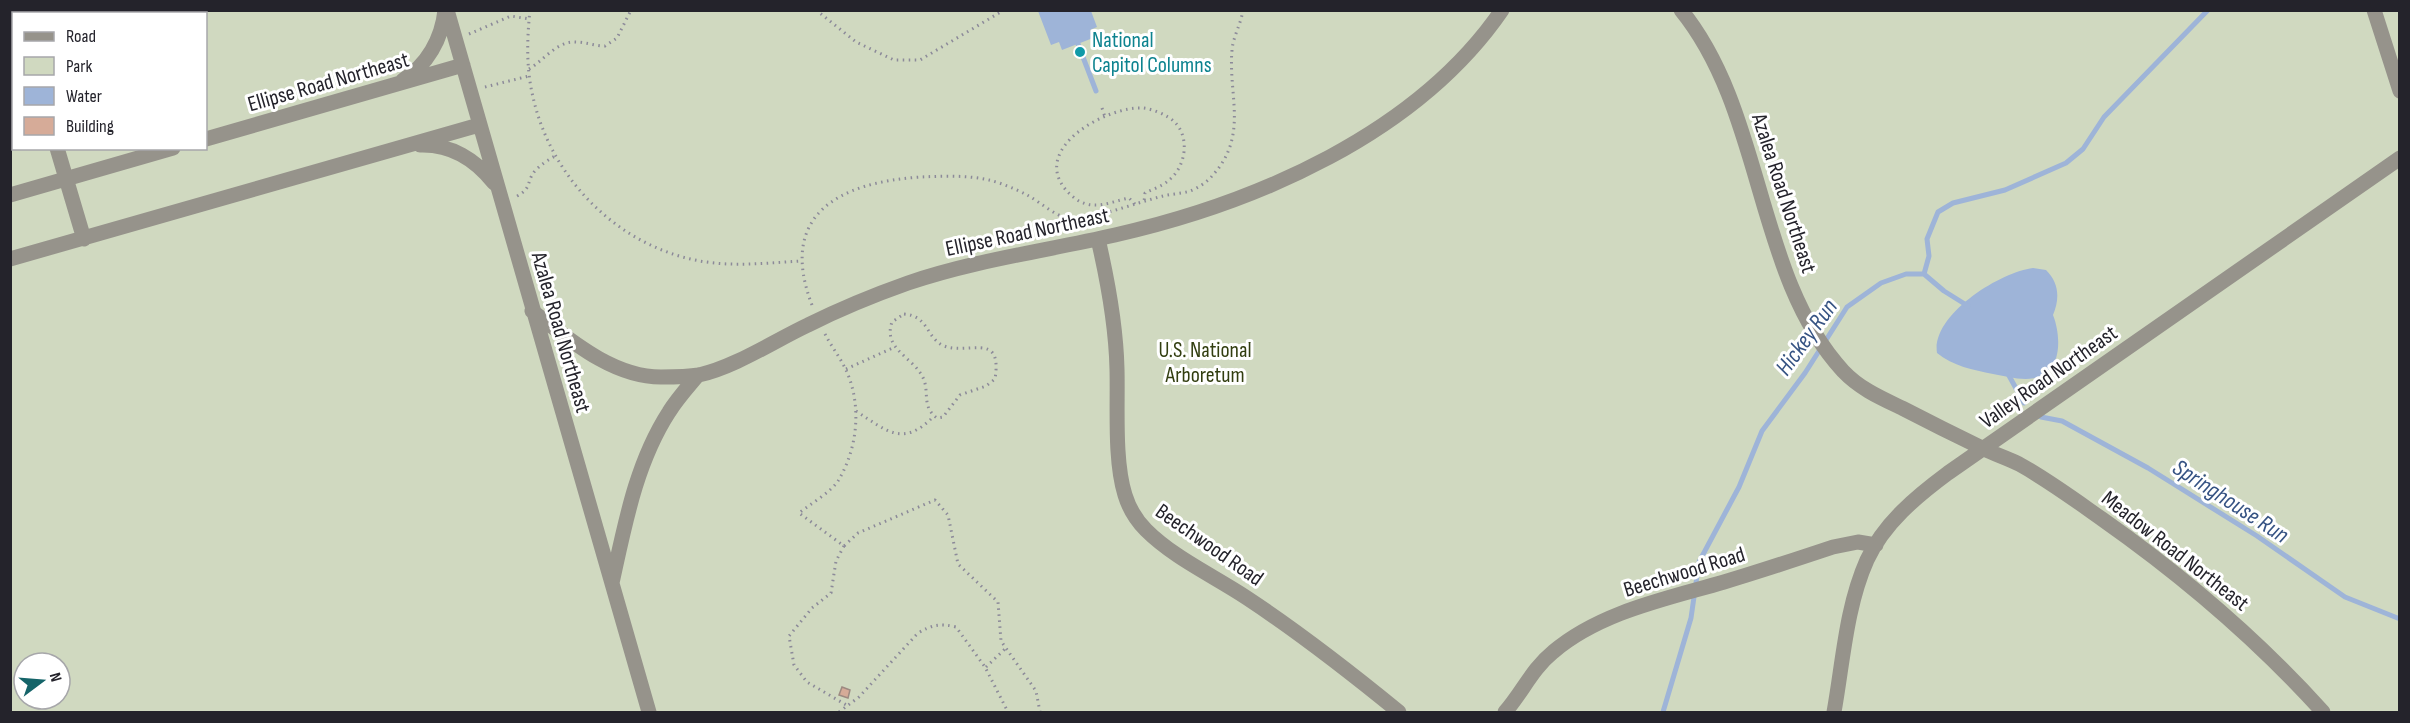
<svg xmlns="http://www.w3.org/2000/svg" width="2410" height="723" font-family="'Sofia Sans Condensed',sans-serif">
	<rect width="100%" height="100%" fill="#e2dff3"/>
	<path fill="#d0d9c0" fill-rule="evenodd" d="M10 11H2399V712H11ZM14 14H206V148H14ZM24 663H60V699H24Z"/>
	<path fill="#9eb4d8" d="M1038 11H1091L1097 27 1090 30 1093 38 1062 50 1059 42 1051 45Z
		M2033 268 2046 270C2059 283 2060 298 2053 315 2061 335 2063 372 2035 378 2021 381 2006 376 1993 374 1973 370 1953 366 1937 353 1931 315 2000 272 2033 268Z"/>
	<g fill="none" stroke-linecap="round" stroke-linejoin="round">
		<path stroke="#9eb4d8" stroke-width="5" d="M1078 44 1096 91
			M1924 274 1944 291 1968 306
			M2007 372 2024 403
			M2041 417 2062 421 2148 468 2257 536 2345 597 2400 619
			M1663 712 1691 618 1699 562 1739 487 1762 431 1805 373 1847 307 1881 283 1906 274H1924L1929 256 1927 239 1938 212 1953 203 2005 190 2066 163 2083 149 2104 117 2208 10"/>
	</g>
	<path fill="#d6ab98" stroke="#9d8a81" stroke-width="1.5" d="M842 687 850 690 848 698 839 695Z"/>
	<g fill="none" stroke-linecap="round" stroke-linejoin="round">
		<path stroke="#8c8a99" stroke-width="3" stroke-dasharray="1.5 4.5" stroke-linecap="butt" d="M530 10C527 39 526 68 533 97 551 178 617 246 700 261 733 267 767 263 801 261
			M816 10 856 42 894 60H920L1004 10
			M469 34 511 16 529 19
			M529 69C543 61 557 41 575 42 585 42 595 46 605 46L617 38 631 10
			M485 87 529 76
			M1102 108 1105 117
			M517 196C532 188 526 183 534 172 540 165 548 160 555 156
			M1135 204 1129 198C1118 200 1104 206 1093 205 1082 205 1072 197 1066 190 1030 148 1107 106 1143 108 1152 109 1161 113 1168 117 1191 130 1188 165 1169 180 1163 186 1153 189 1145 193L1144 202
			M812 305C777 214 840 182 921 177 943 176 967 175 989 180 1001 183 1016 189 1027 195 1042 203 1058 219 1075 220 1081 220 1088 217 1093 216 1115 211 1137 203 1159 197 1169 194 1180 194 1190 191 1198 188 1207 182 1212 176 1249 136 1228 96 1232 50 1233 37 1241 24 1243 10
			M904 314C928 316 926 336 942 345 966 357 1003 329 995 379L986 386 960 395 943 417 937 418C922 407 929 394 924 380 916 358 882 350 892 322Z
			M825 334C831 346 840 357 846 370 862 405 858 448 838 481 831 492 809 505 799 513L844 546 858 533 935 500 948 515 958 564 998 602 1001 641 1036 691 1040 712
			M846 369 895 347
			M856 411C887 431 903 448 934 416
			M844 546 836 561 831 593 812 608 789 636 794 665 807 682 848 706
			M986 667 1006 648
			M839 712 859 697 918 633C932 625 940 623 956 627L985 667 1008 712"/>
		<path stroke="#96938b" stroke-width="15" d="M447 10 649 712
			M1681 10C1765 113 1755 276 1843 371 1860 389 1881 398 1902 408 1929 422 1955 435 1982 448 1994 454 2007 458 2019 464 2048 480 2075 500 2102 519 2183 576 2257 639 2323 712
			M2374 10 2400 91
			M10 29 14 36
			M403 80C427 65 442 39 445 10
			M206 139 463 65
			M420 145C451 144 476 160 494 183
			M57 148 84 239
			M10 195 173 148
			M1098 239C1108 282 1116 324 1117 369 1118 406 1114 460 1125 495 1129 508 1136 520 1146 530 1174 558 1214 576 1247 598 1300 633 1350 672 1399 712
			M10 259 479 125
			M532 311C569 339 612 377 661 377 673 377 687 377 699 375 735 367 774 341 808 325 840 309 874 295 908 283 976 260 1045 251 1115 235 1256 203 1417 134 1502 10
			M612 583C625 524 636 463 669 412 677 399 688 387 698 375
			M1505 712C1522 693 1532 669 1553 652 1600 612 1666 599 1724 582 1761 571 1797 559 1833 547L1858 542 1876 545
			M1834 712C1843 662 1846 607 1867 560 1884 523 1917 496 1948 473L2400 158"/>
	</g>
	<circle fill="#0f9aa8" stroke="#fff" stroke-width="2" cx="1080" cy="52" r="6"/>
	<g text-anchor="middle" stroke-width="6" stroke-linejoin="round" paint-order="stroke">
		<g font-size="22" fill="#0d838f" stroke="#fff" text-anchor="start">
			<text x="1092" y="47">National<tspan x="1092" dy="25">Capitol Columns</tspan></text>
		</g>
		<g font-size="22" fill="#24232b" stroke="#fff">
			<text transform="translate(328 81) rotate(-16)" y="8">Ellipse Road Northeast</text>
			<text transform="translate(1785 193) rotate(72)" y="8">Azalea Road Northeast</text>
			<text transform="translate(1027 231) rotate(-12)" y="8">Ellipse Road Northeast</text>
			<text transform="translate(562 332) rotate(74)" y="8">Azalea Road Northeast</text>
			<text transform="translate(2048 376) rotate(-35)" y="8">Valley Road Northeast</text>
			<text transform="translate(1210 544) rotate(35)" y="8">Beechwood Road</text>
			<text transform="translate(2176 550) rotate(38)" y="8">Meadow Road Northeast</text>
			<text transform="translate(1684 571) rotate(-17)" y="8">Beechwood Road</text>
		</g>
		<g font-size="22" fill="#323e10" stroke="#fff">
			<text x="1205" y="357">U.S. National<tspan x="1205" dy="25">Arboretum</tspan></text>
		</g>
		<g font-size="24" font-style="italic" fill="#365383" stroke="#fff">
			<text transform="translate(1806 337) rotate(-54)" y="8">Hickey Run</text>
			<text transform="translate(2231 501) rotate(33)" y="8">Springhouse Run</text>
		</g>
	</g>
	<rect width="2410" height="723" fill="none" stroke="#24232b" stroke-width="24"/>
	<rect x="12" y="12" width="195" height="138" fill="#ffffff" stroke="#a7a7aa" stroke-width="1.5"/>
	<rect x="24" y="32" width="30" height="9" fill="#96938b" stroke="#a7a7aa" stroke-width="1.5"/>
	<text x="66" y="42" font-size="18" fill="#24232b">Road</text>
	<rect x="24" y="57" width="30" height="18" fill="#d0d9c0" stroke="#a7a7aa" stroke-width="1.5"/>
	<text x="66" y="72" font-size="18" fill="#24232b">Park</text>
	<rect x="24" y="87" width="30" height="18" fill="#9eb4d8" stroke="#a7a7aa" stroke-width="1.5"/>
	<text x="66" y="102" font-size="18" fill="#24232b">Water</text>
	<rect x="24" y="117" width="30" height="18" fill="#d6ab98" stroke="#a7a7aa" stroke-width="1.5"/>
	<text x="66" y="132" font-size="18" fill="#24232b">Building</text>
	<g transform="translate(42 681) rotate(74)"><circle r="28" fill="#ffffff" stroke="#a7a7aa" stroke-width="1.5"/>
	<path d="M0-4.5L10 22L0 15L-10 22Z" fill="#156469"/>
	<text y="-9" font-size="16" font-weight="bold" text-anchor="middle" fill="#24232b">N</text>
	</g>
</svg>
